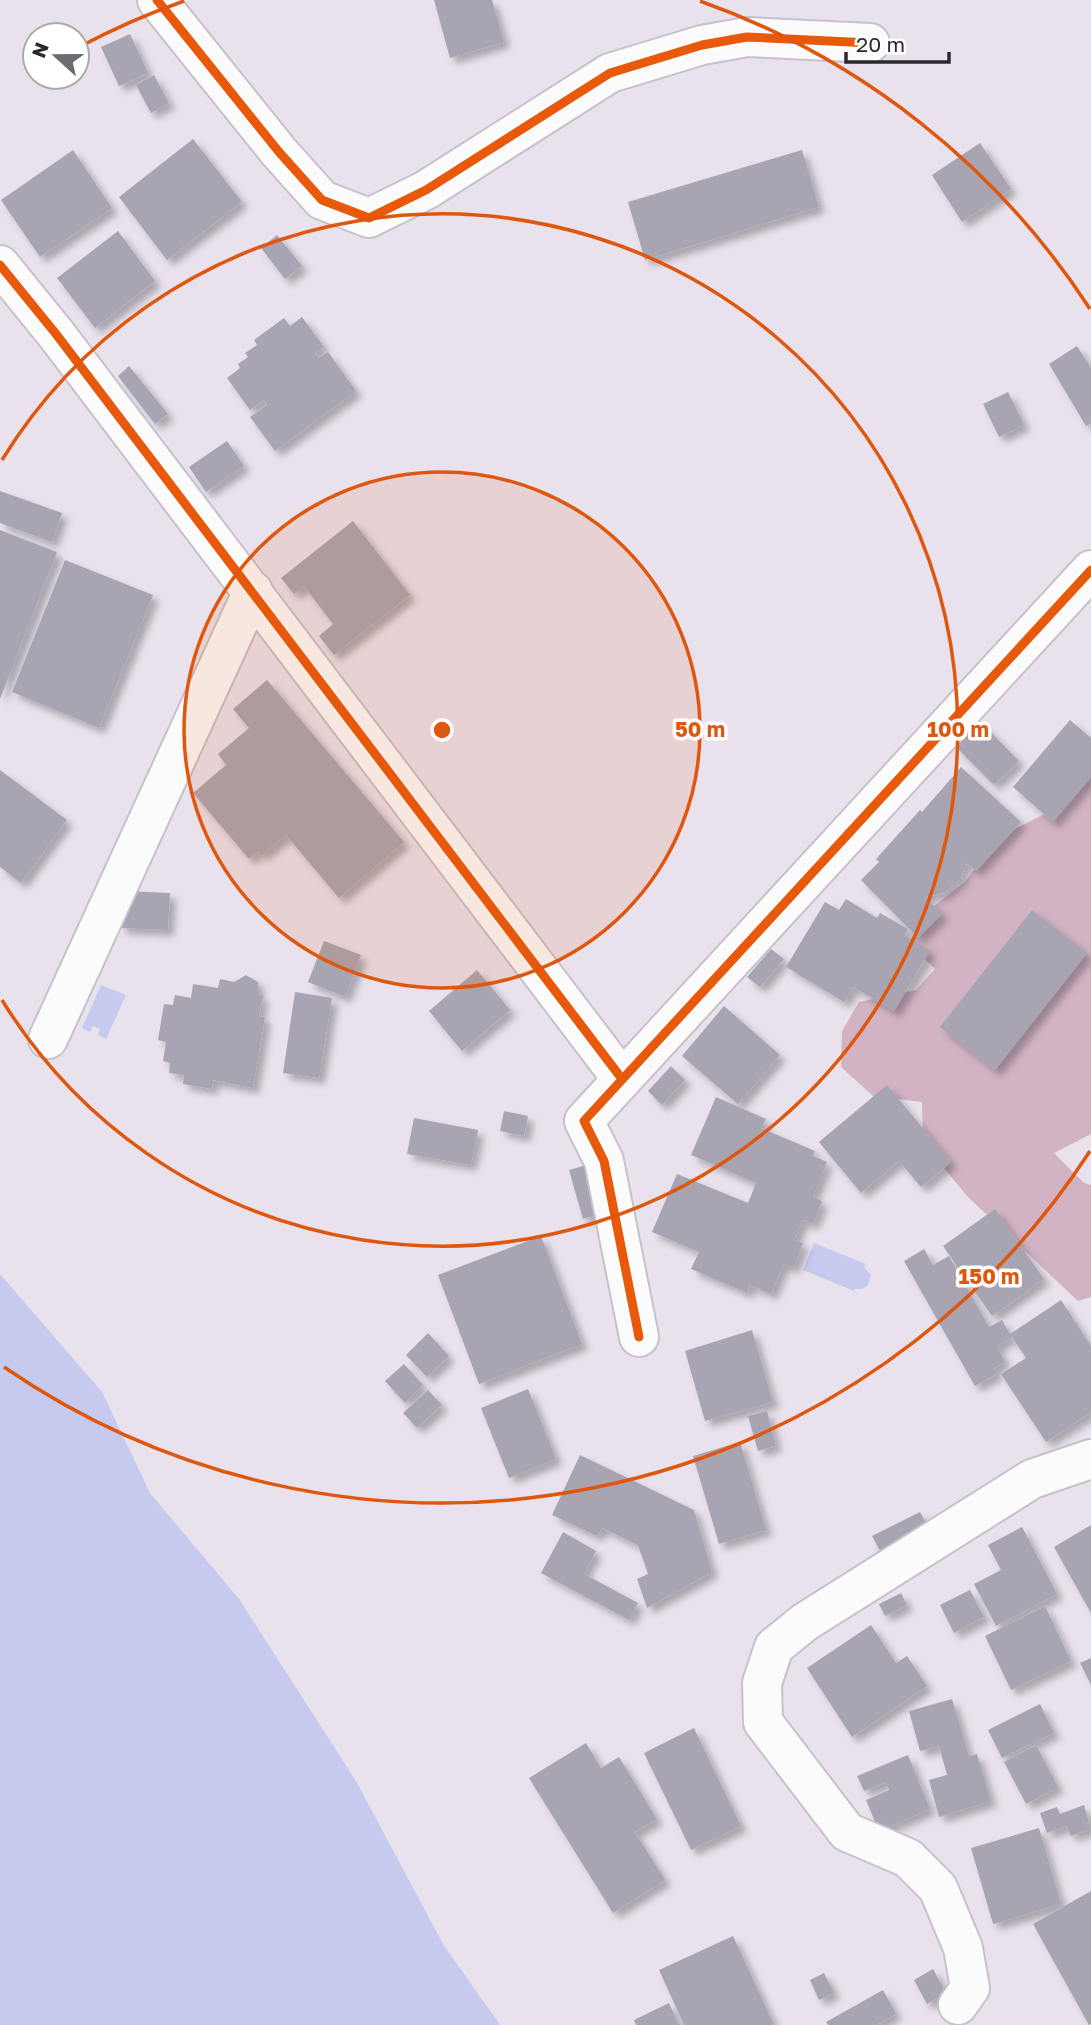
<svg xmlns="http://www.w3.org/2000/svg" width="1091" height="2025" font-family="'Golos Text',sans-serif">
	<defs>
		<filter id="shadow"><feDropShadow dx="6" dy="6" stdDeviation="3.5" flood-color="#0004"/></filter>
	</defs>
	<rect width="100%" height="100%" fill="#e9e2ed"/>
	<path fill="#d1b3c4" d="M1091 774V1134L1054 1153 1084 1183 1091 1185V1297L1078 1301 968 1197 923 1143 922 1102 873 1096 841 1067 842 1031 859 1002 916 990 935 969 909 944 924 914 965 882 998 837 1055 809Z"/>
	<path fill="#c5caee" d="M101 985 126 995 106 1039 98 1035 100 1029 93 1026 90 1032 82 1028Z
		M814 1243 866 1264 864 1267 871 1275 868 1285 862 1289H855L854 1291 803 1270Z
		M0 1274 102 1392 150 1493 239 1599 356 1781 443 1944 500 2025H0Z"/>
	<path fill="#a9a4b1" filter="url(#shadow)" d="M434 0H492L504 42 450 58Z
		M130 34 148 73 119 86 101 47Z
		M154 75 169 103 151 113 136 85Z
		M193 139 242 202 167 260 119 197Z
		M980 143 1011 189 962 222 932 175Z
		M73 150 112 208 40 257 1 200Z
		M802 150 819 207 645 260 628 202Z
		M118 231 155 281 95 328 57 278Z
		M277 235 302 266 285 279 261 248Z
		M302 317 324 347 315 353 319 358 328 352 356 391 275 451 250 417 267 405 264 400 250 410 227 378 240 368 238 364 248 357 245 353 257 345 254 340 284 318 290 326Z
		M1077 346 1091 368V423L1086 426 1049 364Z
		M129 366 168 414 155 424 118 376Z
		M1008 392 1024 425 999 437 983 404Z
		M227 441 244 466 206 492 189 467Z
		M0 491 62 513 52 542 0 523Z
		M353 521 410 595 334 655 319 636 333 624 304 586 294 594 281 578Z
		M0 530 57 552 0 699Z
		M65 560 153 595 99 728 12 692Z
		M267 680 404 842 339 898 286 835 261 856 258 851 249 859 193 793 226 765 218 754 249 728 233 709Z
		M1070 720 1091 738V777L1053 822 1013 787Z
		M980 721 1019 761 994 785 955 746Z
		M961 767 1021 822 976 871 966 863 961 878 953 886 944 893 925 897 942 914 918 938 861 880 879 862 876 859 920 810 922 812Z
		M0 770 67 820 21 883 0 867Z
		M122 891 170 893 168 930 120 928Z
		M846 899 877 918 880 913 908 929 905 935 930 951 894 1011 853 987 844 1002 786 967 825 902 839 910Z
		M1032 910 1087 953 995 1070 940 1027Z
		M324 941 361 955 345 997 308 982Z
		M771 949 784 959 760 987 747 977Z
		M477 970 510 1010 462 1051 429 1011Z
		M246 975 258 982V996H263L259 1016 265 1017 253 1088 213 1080 212 1089 183 1084 184 1075 169 1073 170 1063 163 1061 166 1042 158 1040 164 1004 173 1005 175 995 191 998 193 984 218 988 220 979 234 982Z
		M295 992 332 998 319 1078 283 1073Z
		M724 1006 780 1055 738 1104 682 1056Z
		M671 1066 685 1080 662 1105 648 1091Z
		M887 1085 951 1162 921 1187 899 1161 861 1193 819 1142Z
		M716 1097 766 1119 761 1128 815 1151 813 1156 827 1162 813 1197 822 1201 813 1224 803 1220 794 1240 803 1243 793 1268 784 1264 771 1294 750 1285 747 1293 691 1269 699 1252 652 1232 677 1174 748 1203 756 1183 691 1155Z
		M504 1111 528 1116 524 1136 500 1131Z
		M414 1118 478 1130 471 1165 407 1154Z
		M590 1164 603 1213 583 1219 569 1170Z
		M995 1209 1044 1279 992 1316 943 1246Z
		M541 1236 582 1344 479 1384 438 1275Z
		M924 1249 933 1265 949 1256 989 1327 1002 1320 1010 1334 1061 1300 1091 1346V1412L1046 1442 1001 1374 1026 1358 1012 1337 997 1346 1005 1362 994 1368 997 1374 975 1386 904 1261Z
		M752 1330 773 1402 705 1421 685 1351Z
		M428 1333 449 1356 427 1377 406 1355Z
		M404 1364 423 1385 405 1403 385 1381Z
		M528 1389 556 1459 509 1478 481 1408Z
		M428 1390 442 1405 417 1428 403 1413Z
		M767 1411 776 1446 758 1451 748 1416Z
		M740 1442 766 1530 719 1544 693 1456Z
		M580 1455 694 1510 712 1572 647 1608 637 1579 648 1574 638 1545 602 1528 597 1536 552 1515Z
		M920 1512 929 1528 881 1553 872 1536Z
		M1091 1525V1613L1054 1547Z
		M1022 1527 1057 1594 996 1626 974 1584 1001 1570 988 1545Z
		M563 1532 596 1551 584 1574 638 1603 629 1620 541 1573Z
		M970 1590 984 1617 954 1633 940 1605Z
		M901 1593 907 1605 885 1616 879 1604Z
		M1045 1606 1071 1661 1011 1690 985 1636Z
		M871 1625 896 1663 907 1656 927 1686 852 1737 807 1668Z
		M1091 1658V1685L1080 1663Z
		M952 1699 969 1756 977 1754 991 1801 939 1817 929 1780 947 1775 939 1746 920 1751 909 1711Z
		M1040 1704 1054 1733 1002 1758 988 1730Z
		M694 1728 741 1826 691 1850 644 1753Z
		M586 1743 601 1768 619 1757 657 1819 635 1832 665 1880 613 1913 529 1778Z
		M1036 1745 1058 1787 1026 1804 1004 1762Z
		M908 1755 930 1809 879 1831 866 1800 889 1790 886 1782 864 1791 857 1776Z
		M1084 1805 1091 1829 1071 1836 1067 1826 1047 1833 1040 1813 1057 1807 1060 1814Z
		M1039 1828 1061 1904 993 1924 971 1848Z
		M1091 1891V2024L1089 2025 1033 1924Z
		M733 1936 774 2025H684L659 1970Z
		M933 1969 946 1993 927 2004 914 1980Z
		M824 1973 834 1993 819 2000 810 1980Z
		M883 1990 896 2014 876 2025H828L826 2022Z
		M669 2003 679 2025H636L634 2020Z"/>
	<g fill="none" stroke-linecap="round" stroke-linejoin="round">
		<defs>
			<path id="minor" d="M157 0 279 152 322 200 369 218 426 190 610 73 702 45 747 37 870 43
				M0 265 56 334 622 1079
				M48 1039 253 591
				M639 1337 604 1161 584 1121 1091 570
				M958 2005 970 1988 963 1948 938 1888 908 1858 847 1832 763 1722 762 1683 774 1647 805 1622 1032 1479 1091 1459"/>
		</defs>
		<use href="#minor" stroke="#c6c1ca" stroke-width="42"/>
		<use href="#minor" stroke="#fcfbfc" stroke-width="38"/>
		<defs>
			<path id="cycleway" d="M157 0 279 152 322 200 369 218 426 190 610 73 702 45 747 37 870 43
				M0 265 56 334 622 1079
				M639 1337 604 1161 584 1121 1091 570"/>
		</defs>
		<use href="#cycleway" stroke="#fff" stroke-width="13"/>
		<use href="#cycleway" stroke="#e8590c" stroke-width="9"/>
	</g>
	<circle cx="442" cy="730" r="258" fill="#df570e" fill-opacity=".12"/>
	<g fill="none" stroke="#df570e" stroke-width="3.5">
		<circle cx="442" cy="730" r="258"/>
		<path d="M2 460A516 516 0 1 1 2 1000"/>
		<path d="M1090 1151A773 773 0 0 1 4 1367M79 47A773 773 0 0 1 184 1M700 1A773 773 0 0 1 1090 309"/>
	</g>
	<circle cx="442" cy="730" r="10" fill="#df570e" stroke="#fff" stroke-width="3.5"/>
	<g font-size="21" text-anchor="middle" font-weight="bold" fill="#df570e" stroke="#fff" stroke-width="7" stroke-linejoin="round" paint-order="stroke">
		<text x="700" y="737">50 m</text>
		<text x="958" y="737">100 m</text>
		<text x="989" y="1284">150 m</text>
	</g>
	<g transform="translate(56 56) rotate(291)"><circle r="33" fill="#ffffff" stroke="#aba9ac" stroke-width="2"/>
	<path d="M0-5L12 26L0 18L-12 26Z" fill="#6f6972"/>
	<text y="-10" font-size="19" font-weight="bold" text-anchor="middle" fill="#2d2830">N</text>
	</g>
	<path d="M846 52v10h103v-10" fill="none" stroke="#2d2830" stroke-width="3.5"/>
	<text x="856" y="52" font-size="21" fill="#2d2830" stroke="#ffffff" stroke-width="5" paint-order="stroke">20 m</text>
</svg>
